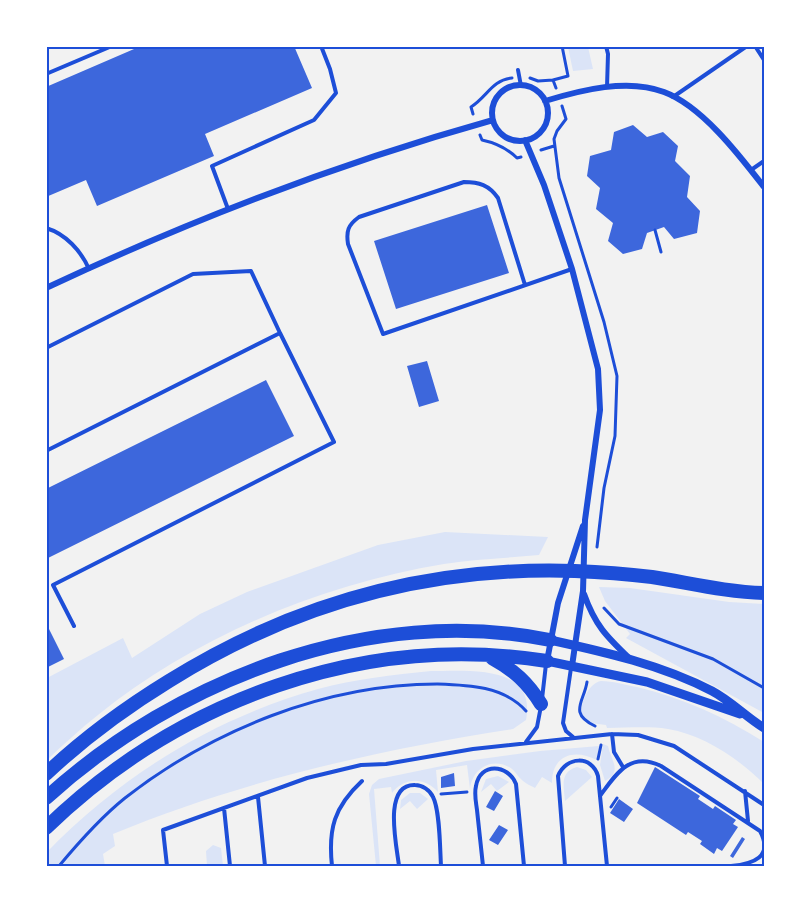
<svg xmlns="http://www.w3.org/2000/svg" width="811" height="913" font-family="Figtree,sans-serif">
	<rect width="100%" height="100%" fill="#f2f2f2"/>
	<path fill="#dbe4f7" d="M568 47H588L593 69 573 71Z
		M445 532 548 537 539 555C508 558 476 559 444 564 322 584 194 637 98 715 80 729 63 745 47 760V678L123 638 132 658 200 614 247 592 378 545Z
		M599 587 630 588 729 602 764 604V713L626 638 630 634 605 601Z
		M431 671C468 671 537 664 526 720L513 729C377 750 241 781 113 834L115 846 103 854 105 866H47V852C122 775 214 718 318 689 355 679 393 675 431 671Z
		M601 681C613 681 625 685 637 687 683 698 725 717 764 742V784C739 759 704 735 668 729 648 726 627 728 607 728L606 725 590 723 581 713C581 702 589 683 601 681Z
		M603 744 608 746C611 761 623 771 605 781L600 765Z
		M599 746 597 760C574 748 552 755 552 783L542 777 535 788C532 786 526 784 523 781 517 776 515 770 509 767 490 757 472 770 470 789L467 765 436 770 438 792C424 777 405 777 392 793L391 787 374 789 380 866H376L369 794 372 785 379 779 466 761 540 751Z
		M577 767 586 770 592 777 565 801C564 787 559 772 577 767Z
		M498 776 509 782 497 791 491 784 481 792 486 779Z
		M410 793H420L428 799 417 809 410 801 400 809 401 800Z
		M213 845 221 848 223 866H207L206 851Z"/>
	<path fill="#3d67dc" d="M141 46H294L312 88 205 134 214 156 97 206 86 180 46 197V87Z
		M633 125 647 137 663 132 678 146 675 161 690 176 687 197 700 211 697 233 674 239 664 227 647 233 642 249 623 254 608 241 613 223 596 209 600 188 587 176 590 156 611 150 614 132Z
		M487 205 509 273 396 309 374 241Z
		M427 361 439 401 419 407 407 366Z
		M266 380 294 436 46 559V489Z
		M46 623 64 659 46 668Z
		M655 767 700 796 698 799 713 809 715 806 736 820 733 824 738 827 722 851 717 848 714 854 700 844 702 841 688 832 686 835 637 803Z
		M454 773 455 786 441 788V777Z
		M495 791 503 796 494 811 486 807Z
		M619 799 633 809 624 822 610 813Z
		M499 825 508 830 498 845 489 840Z
		M742 837 745 839 733 858 730 856Z"/>
	<g fill="none" stroke-linecap="round" stroke-linejoin="round">
		<path stroke="#1d4ed8" stroke-width="3" d="M530 78 538 81 553 80
			M556 88 553 80 568 76 562 46
			M562 106 566 119 557 131 554 139 559 178 604 322 617 376 615 436 604 488 597 547
			M473 114 471 107C487 97 492 80 512 78
			M480 135 482 140C496 143 507 148 517 158L521 157
			M541 150 554 146
			M655 230 661 252
			M604 608 619 624 713 659 764 688
			M587 682C584 702 568 713 595 726
			M598 759 601 745
			M441 794 467 792
			M611 807 617 798
			M59 866C79 842 100 818 125 798 212 730 326 684 437 684 468 685 504 686 526 711"/>
		<path stroke="#1d4ed8" stroke-width="4" d="M606 46 608 54 607 87
			M755 46 764 60
			M518 70 521 86
			M46 74 112 46
			M673 97 747 46
			M751 170 764 161
			M228 209 212 166 314 120 336 93 330 69 321 46
			M46 228C66 234 81 251 89 269
			M525 285 498 198C489 185 479 182 464 182L359 217C348 225 346 231 348 244L383 334 572 269
			M46 348 193 274 251 271 280 333
			M46 451 280 333 334 442 53 585 74 626
			M571 668 563 723 566 731 573 737
			M542 699 546 664
			M612 734 614 752 623 767
			M526 742 537 727 541 706
			M745 791 748 821
			M600 796C616 774 630 751 661 766L760 831C774 857 753 864 731 866
			M258 797 265 866
			M224 808 230 866
			M167 866 163 830 307 778 361 765 386 764 473 749 612 734 638 735 674 746 764 805
			M332 866C328 829 334 807 362 781
			M399 866C397 847 382 784 415 785 422 785 430 790 433 797 440 810 440 850 441 866
			M483 866C481 848 479 829 477 810 476 802 474 794 476 786 480 762 508 764 516 784L524 866
			M565 866 558 776C566 756 592 755 598 776L607 866"/>
		<path stroke="#1d4ed8" stroke-width="6" d="M492 113a28 28 0 1 1 56 0a28 28 0 1 1-56 0Z
			M545 101C581 90 628 78 664 92 702 106 740 156 764 187
			M525 140 544 185 572 269 598 369 600 410 585 520 583 591 572 666
			M46 288C191 220 339 163 493 120
			M584 594C595 625 606 636 629 658
			M547 661 558 603 583 526"/>
		<path stroke="#1d4ed8" stroke-width="9" d="M550 640C605 652 662 665 712 691 731 701 746 717 764 728
			M547 661 647 682 740 714"/>
		<path stroke="#1d4ed8" stroke-width="14" d="M492 658C514 670 528 683 541 704
			M46 774C84 738 125 708 169 681 294 603 429 566 575 571 601 572 627 574 652 577 690 583 726 592 764 593
			M46 798C178 678 371 604 550 640
			M46 828C178 700 363 632 547 661"/>
	</g>
	<rect width="811" height="913" fill="none" stroke="#ffffff" stroke-width="96"/>
	<rect x="48" y="48" width="715" height="817" fill="none" stroke="#1d4ed8" stroke-width="2"/>
</svg>
